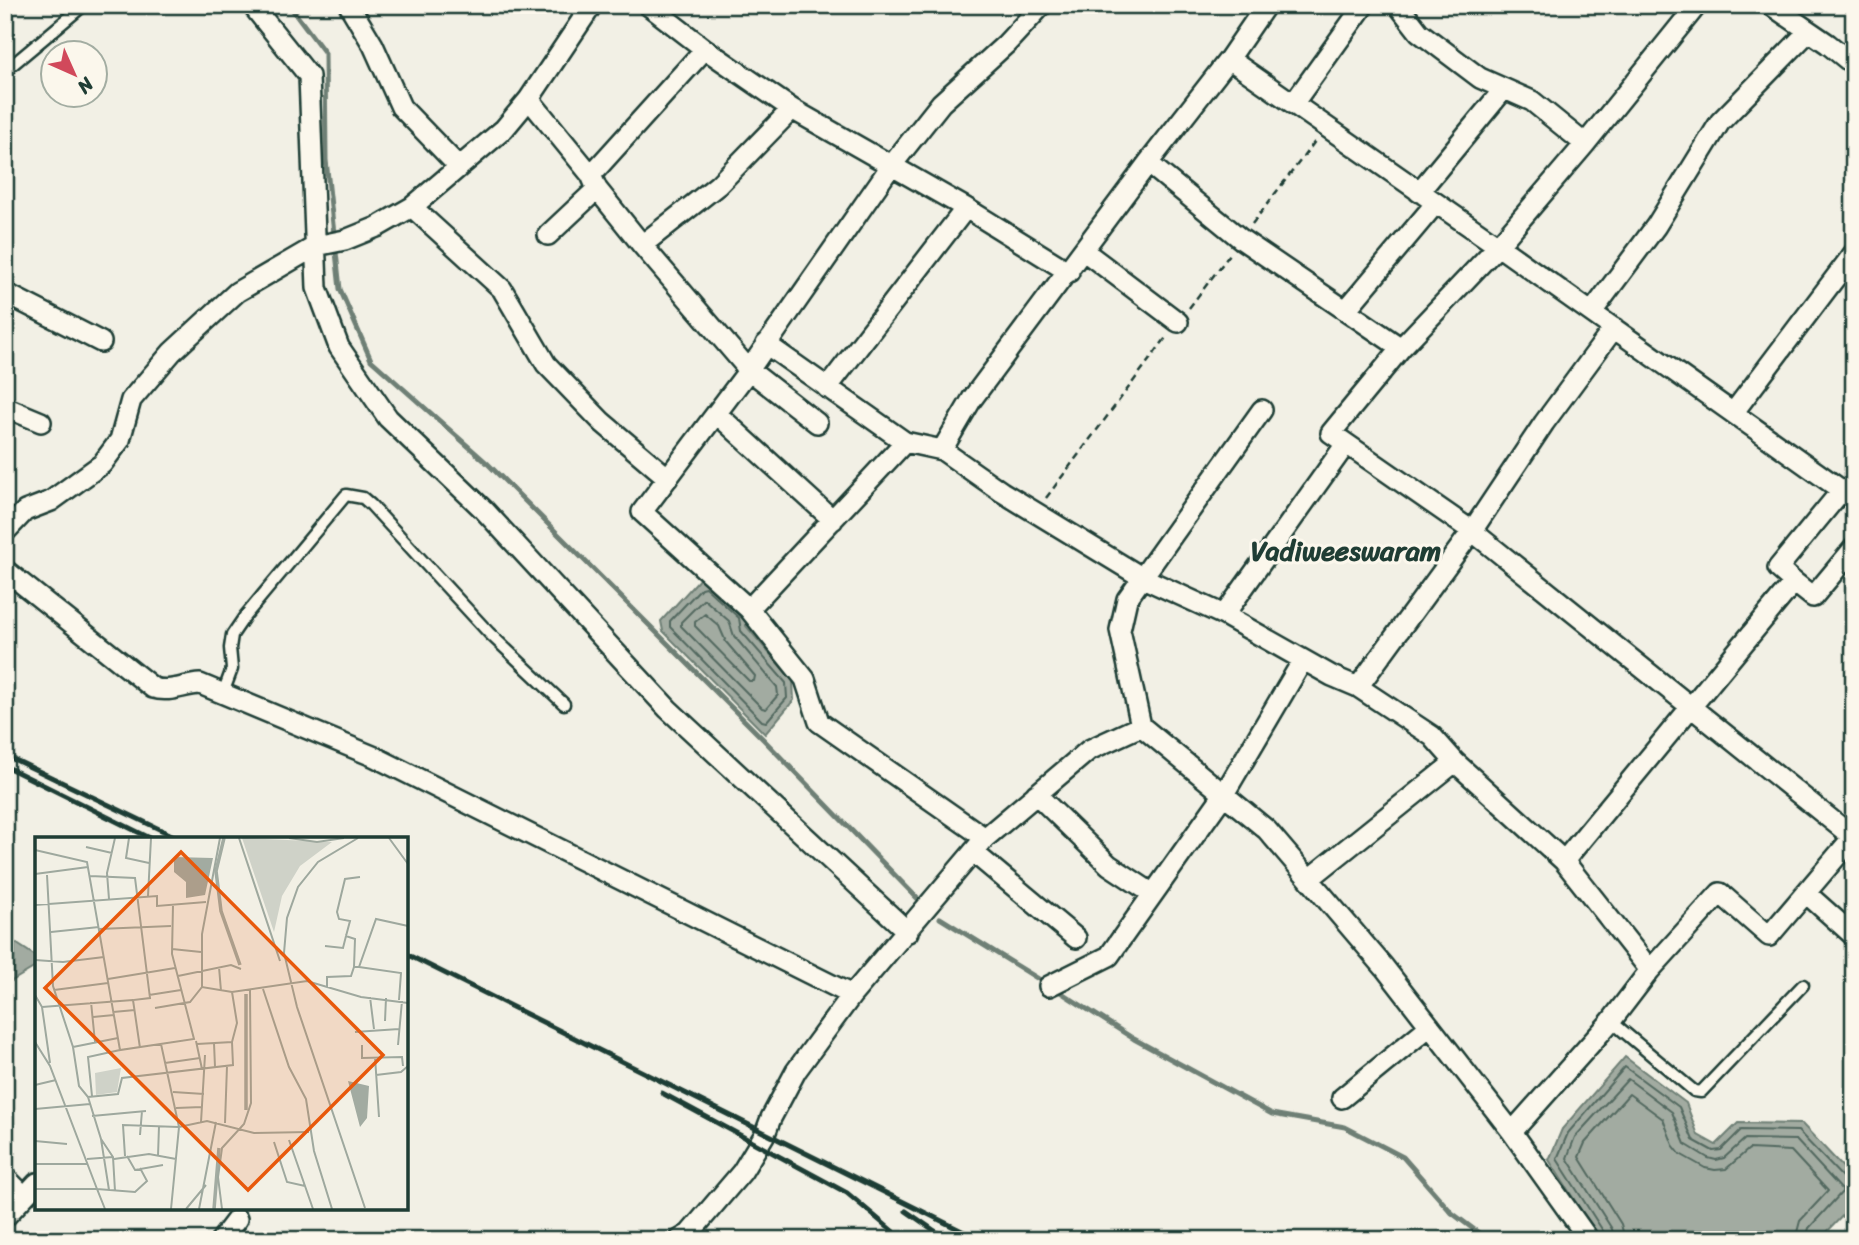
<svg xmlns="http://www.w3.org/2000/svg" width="1859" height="1245" font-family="Sriracha,sans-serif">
	<rect width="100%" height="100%" fill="#f2f0e5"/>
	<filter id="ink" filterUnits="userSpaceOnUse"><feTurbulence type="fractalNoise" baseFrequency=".0143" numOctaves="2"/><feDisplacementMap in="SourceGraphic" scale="14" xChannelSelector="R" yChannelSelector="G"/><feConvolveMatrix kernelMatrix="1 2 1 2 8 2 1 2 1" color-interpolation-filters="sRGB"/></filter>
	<g filter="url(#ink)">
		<path fill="#a2aba1" stroke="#6e7f75" stroke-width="2" d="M703 575 747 616 746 626 793 681 794 700 765 734 663 631 661 621Z
			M5 936 37 957V966L5 985Z
			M1625 1057 1686 1103 1698 1135 1716 1145 1738 1123 1802 1124 1854 1179V1204L1819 1240H1600L1549 1160 1562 1129Z"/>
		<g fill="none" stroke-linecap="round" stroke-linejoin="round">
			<path stroke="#536960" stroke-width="2" d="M705 587 739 618 741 631 786 683 787 698 766 722 762 721 670 627V621L701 588Z
				M704 599 729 621 734 636 777 687 778 695 766 709 762 708 681 626V622Z
				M705 614 719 626 726 642 755 676 754 681H749L695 626V622Z
				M1606 1240 1605 1234 1557 1159 1568 1133 1625 1067 1679 1107 1693 1140 1713 1151 1721 1150 1741 1130 1798 1131 1846 1181 1854 1183
				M1614 1240 1612 1229 1567 1158 1575 1137 1628 1079 1672 1112 1685 1144 1708 1158 1716 1160 1724 1158 1745 1139 1796 1140 1843 1191 1809 1228 1806 1240
				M1625 1240 1621 1224 1579 1157 1585 1143 1629 1094 1663 1119 1673 1145 1680 1154 1705 1168 1715 1170 1726 1169 1749 1149 1791 1151 1828 1191 1800 1221 1795 1240"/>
			<path stroke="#6e7f75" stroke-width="5" d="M289 5 325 53 326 160 340 289 371 360 487 463 764 740 917 898
				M940 918 1045 983
				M1054 988 1134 1039 1272 1114 1345 1127 1403 1157 1452 1213 1488 1240"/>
			<defs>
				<path id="service" d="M5 71 84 5
					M223 693 232 669 230 648 232 635 245 616 341 501 346 495 363 498 371 505 489 633 564 704
					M1611 1021 1694 1091 1701 1092 1803 985"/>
				<path id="minor" d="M252 5 309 76 317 288 339 347 388 418 484 510 668 709 908 932
					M349 5 373 45 401 107 459 167
					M648 5 705 49 792 109 966 208 1069 272
					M1398 5 1419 32 1480 78 1532 101 1585 144
					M1771 5 1828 44 1854 65
					M1229 59 1266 5
					M529 99 591 175 597 189 642 245 749 370 817 423
					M1293 104 1364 5
					M1148 163 1241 239 1401 348 1331 433 1472 531 1854 838
					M591 175 705 49
					M1419 192 1504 89
					M412 207 502 289 546 364 602 422 668 478
					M548 235 597 189
					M642 245 718 185 792 109
					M1084 251 1178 322
					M5 293 101 342
					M1346 310 1436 203
					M1592 312 1656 226 1720 122 1809 31
					M766 344 905 442 942 450
					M1401 348 1498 246 1585 144 1697 5
					M827 388 966 208
					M5 407 41 422
					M1733 413 1854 253
					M717 414 833 520
					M905 442 749 609 805 679 819 722 985 838
					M5 532 25 511 51 501 102 464 120 440 131 400 172 352 237 292 316 246 345 240 377 227 412 207 504 129 529 99 592 5
					M5 570 153 688C170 693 183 685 200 684L375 757 852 995
					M1794 582 1778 568 1842 490
					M749 609 642 512 749 370 891 166 941 103 1006 44 1042 5
					M1224 615 1346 444
					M1358 687 1472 531 1544 423 1614 328
					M1141 726 1267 830 1384 967 1512 1132 1589 1240
					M1036 794 1109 865 1153 894
					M973 852 1076 938
					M1564 861 1794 582 1813 597 1854 548
					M1309 879 1455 762
					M1807 894 1854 936
					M1650 970 1564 861 1455 762 1432 736 1358 687 1332 676 1224 615 1143 578 1002 492 942 450 972 399 1148 163 1229 59 1498 246 1854 499
					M1049 986 1109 956 1224 794 1303 660
					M1342 1098 1430 1026
					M1512 1132 1611 1021 1650 970 1720 893 1769 936 1854 836
					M5 1177 24 1196
					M5 1217 37 1183
					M221 1240 237 1219
					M679 1240 689 1234 742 1172 765 1134 771 1118 796 1071 852 995 985 838 1089 750 1141 726 1120 630 1127 599 1262 410"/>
			</defs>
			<use href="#service" stroke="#1f3d34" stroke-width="15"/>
			<use href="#minor" stroke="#1f3d34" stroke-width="24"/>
			<path stroke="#1f3d34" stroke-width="2.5" stroke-dasharray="7 5" stroke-linecap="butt" d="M1252 224 1316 140
				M1189 308 1230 254
				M1046 498 1168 335
				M5 1239 17 1240"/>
			<use href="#service" stroke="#fbf7ec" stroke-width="10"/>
			<use href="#minor" stroke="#fbf7ec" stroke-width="19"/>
			<path stroke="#1f3d34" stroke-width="5" d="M5 755 180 839
				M5 766 152 839
				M406 954 980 1240
				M662 1093 847 1193 903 1240
				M906 1211 948 1240"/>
		</g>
	</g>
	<g text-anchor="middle" stroke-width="6" stroke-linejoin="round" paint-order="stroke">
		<g font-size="28" font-weight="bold" fill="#1f3d34" stroke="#fbf7ec">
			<text x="1346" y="560">Vadiweeswaram</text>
		</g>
	</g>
	<g transform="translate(35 837)">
		<rect width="373" height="373" fill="#f2f0e5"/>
		<path d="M207 1 297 5 265 29 247 59 239 95ZM86 231 82 255 61 258 60 236Z" fill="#cfd2c8"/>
		<path d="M139 20 178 21 170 58 151 61V45L139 35ZM313 244 334 249 332 281 325 290Z" fill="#a2aba1"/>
		<path fill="none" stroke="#a2aba1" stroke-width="3.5" d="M189 1 181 34 186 74 205 128M211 157V273M179 372 184 311"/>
		<path fill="none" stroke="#9ea89e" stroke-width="2" d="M94 1 91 21 114 26M204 1 245 124M254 1 282 5 309 1M323 1 283 25 263 50 252 81 249 116 262 170 330 371M354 1 373 27M51 10 77 16M0 13 52 25 85 213 159 202 137 117 138 68M0 37 53 30M12 38 18 149 38 210 44 249 53 260 66 302 74 353M55 39 100 41 115 161 98 163 105 211M113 59 116 1M74 62 72 36 80 1M0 68 122 59V69L171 65M64 92 136 89M16 95 64 90M311 99 315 84 304 82 302 75 310 42 325 40M290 109 308 111 311 99 320 102 319 130M137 112 166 115M0 123 28 125 69 120M184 130 186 154M324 130 366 136 364 163M143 139 196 128 206 132M73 142 140 131M167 150V97L185 1M292 150V140L316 139 319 130H324L341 82 373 89M228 152 254 230 271 262 279 314 297 372M19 153 73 146M0 158 7 170 15 226M114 158 146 153M335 160 339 192M56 165 60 205M7 170 98 163M120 171 155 165 167 150 197 155 272 144 326 160 373 166M78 175 100 173M58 180 79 178M350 184 351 161M320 195 364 192M161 204 167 232M0 205 15 229 62 352M179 206 180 230M126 207 144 290 136 372M162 207 197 205 202 186 197 155M327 208V221L367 220 368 229M363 208 367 164M38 210 83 201M340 220 344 280M130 226 165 221M341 238 366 235 373 229M0 248 21 243M138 255 169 257M57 259 53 220 85 213M53 260 83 257 87 241 198 228 197 205M141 271 167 270M0 272 55 267M57 279 111 274M166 285 170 218M190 286 192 229M105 298 107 274M66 302 78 320 80 354M254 303 278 372M0 304 32 307M239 305 252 345 270 349M90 319 88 288 144 290 172 284 219 296 274 295M92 319 100 333 128 328M123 319 124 289M52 322 78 320M79 322 114 317 141 322M0 327H53M0 352H62L70 372M62 352 100 355 112 344 105 331M151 372 171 348M164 372 181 285M187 372 183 340 187 311 209 287 216 266 215 153"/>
		<path fill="#e8590c" fill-opacity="0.15" stroke="#e8590c" stroke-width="3.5" d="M146 15 348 218 213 353 10 151Z"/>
		<rect width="373" height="373" fill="none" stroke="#1f3d34" stroke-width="3.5"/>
	</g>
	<rect width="1859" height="1245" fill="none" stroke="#fbf7ec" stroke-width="28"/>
	<rect x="14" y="14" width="1831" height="1217" fill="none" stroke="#1f3d34" stroke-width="2.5" filter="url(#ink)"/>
	<g transform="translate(74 74) rotate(135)"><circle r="33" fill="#fbf7ec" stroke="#a3ada2" stroke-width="2"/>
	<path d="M0-5L12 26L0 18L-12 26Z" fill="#d1495b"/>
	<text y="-10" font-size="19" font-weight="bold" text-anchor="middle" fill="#1f3d34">N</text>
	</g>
</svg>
